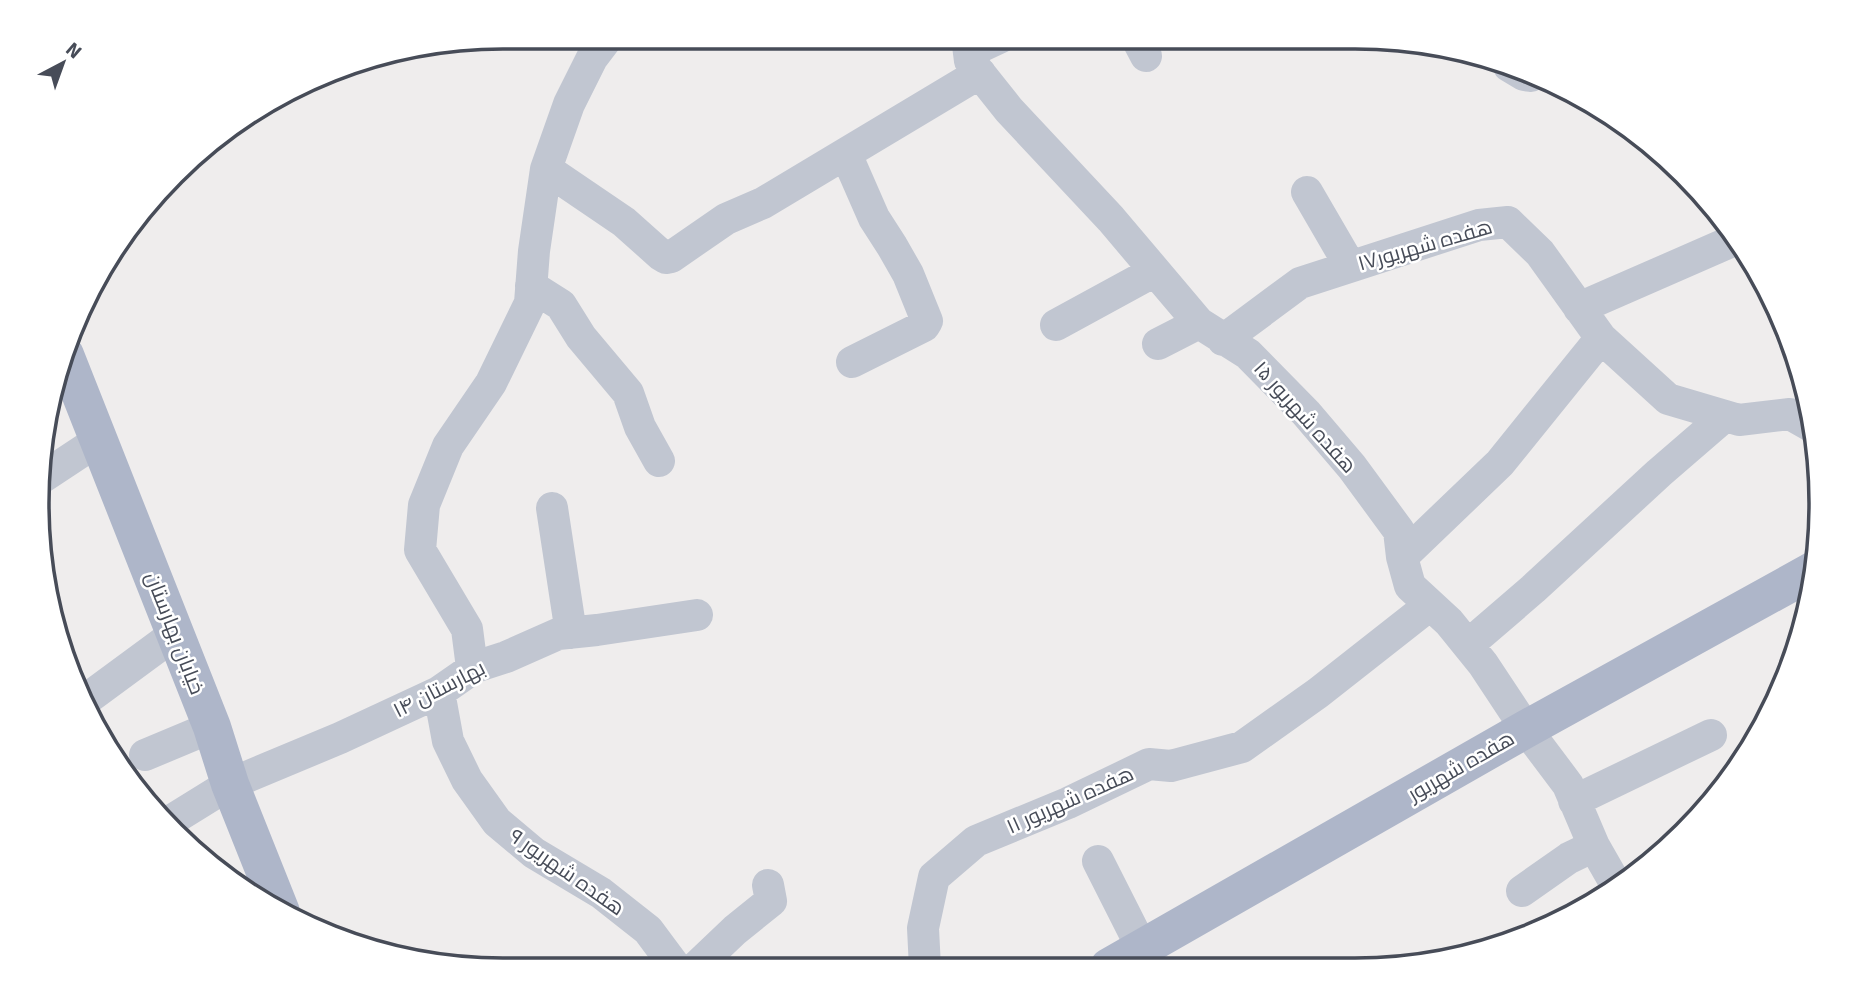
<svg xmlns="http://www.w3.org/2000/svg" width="1858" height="1007" font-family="Signika,Cairo,sans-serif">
	<rect width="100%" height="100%" fill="#efeded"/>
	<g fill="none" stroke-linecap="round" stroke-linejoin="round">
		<path stroke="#c1c6d1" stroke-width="32" d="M967 37 970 61 1009 110 1111 219 1199 323 1248 354 1306 413 1352 467 1399 531 1402 557 1410 586 1449 622 1483 664 1526 729 1568 785 1594 846 1618 888
			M1136 37 1146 56
			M969 52 1001 37
			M1509 66 1524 75 1531 76
			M846 154 874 218 892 246 908 274 927 321 924 326 852 362
			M546 169 624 222 661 255 666 258 671 257 726 219 763 203 980 73
			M1307 192 1350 266
			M531 286 561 305 581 337 628 393 640 427 659 461
			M1579 308 1737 239
			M1056 325 1155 271
			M1223 340 1300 283 1479 225 1508 222 1540 253 1601 338 1668 399 1739 420 1790 414 1813 427
			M1158 344 1199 323
			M43 477 99 440
			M552 508 571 633
			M1402 557 1500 463 1601 338
			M1468 645 1533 589 1659 473 1725 416
			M475 667 471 660 467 629 420 550 424 505 448 446 491 383 530 303 534 251 546 169 569 104 592 58 608 37
			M439 692 448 741 467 780 497 822 534 853 601 893 648 930 677 969
			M84 701 175 634
			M145 755 212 727
			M1574 801 1711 735
			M167 823 230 784 340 738 439 692 475 667 506 657 558 634 597 630 697 615
			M1098 861 1142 948
			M1522 891 1569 858 1594 846
			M925 968 923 928 934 877 976 841 1068 803 1149 764 1171 766 1242 747 1318 693 1430 605
			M694 969 735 930 771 901 768 885"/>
		<path stroke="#aeb6c9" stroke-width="38" d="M65 355 212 727 230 784 281 912
			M1109 967 1526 729 1816 569"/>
	</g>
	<g text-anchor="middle" stroke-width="5" stroke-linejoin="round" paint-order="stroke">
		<g font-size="21" fill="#474c58" stroke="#fff">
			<text transform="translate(1425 245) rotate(-16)" y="7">هفده شهریور۱۷</text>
			<text transform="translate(1305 417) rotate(48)" y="7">هفده شهریور ۱۵</text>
			<text transform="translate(175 633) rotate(69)" y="7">خیابان بهارستان</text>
			<text transform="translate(439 689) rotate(-27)" y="7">بهارستان ۱۴</text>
			<text transform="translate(1461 766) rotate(-30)" y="7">هفده شهریور</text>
			<text transform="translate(1070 800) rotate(-24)" y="7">هفده شهریور ۱۱</text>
			<text transform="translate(567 872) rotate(35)" y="7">هفده شهریور ۹</text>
		</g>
	</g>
	<path d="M0 0H1858V1007H0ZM503 49H1355A454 454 0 0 1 1809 503V504A454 454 0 0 1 1355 958H503A454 454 0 0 1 49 504V503A454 454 0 0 1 503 49Z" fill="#fff" fill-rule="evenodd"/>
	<path fill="none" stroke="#474c58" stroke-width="3.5" d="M503 49H1355A454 454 0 0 1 1809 503V504A454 454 0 0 1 1355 958H503A454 454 0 0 1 49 504V503A454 454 0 0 1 503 49Z"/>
	<g transform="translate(63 63) rotate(41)" stroke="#ffffff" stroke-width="5" paint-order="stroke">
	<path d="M0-5L12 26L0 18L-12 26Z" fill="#474c58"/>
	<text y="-10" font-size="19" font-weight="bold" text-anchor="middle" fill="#474c58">N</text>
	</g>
</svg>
